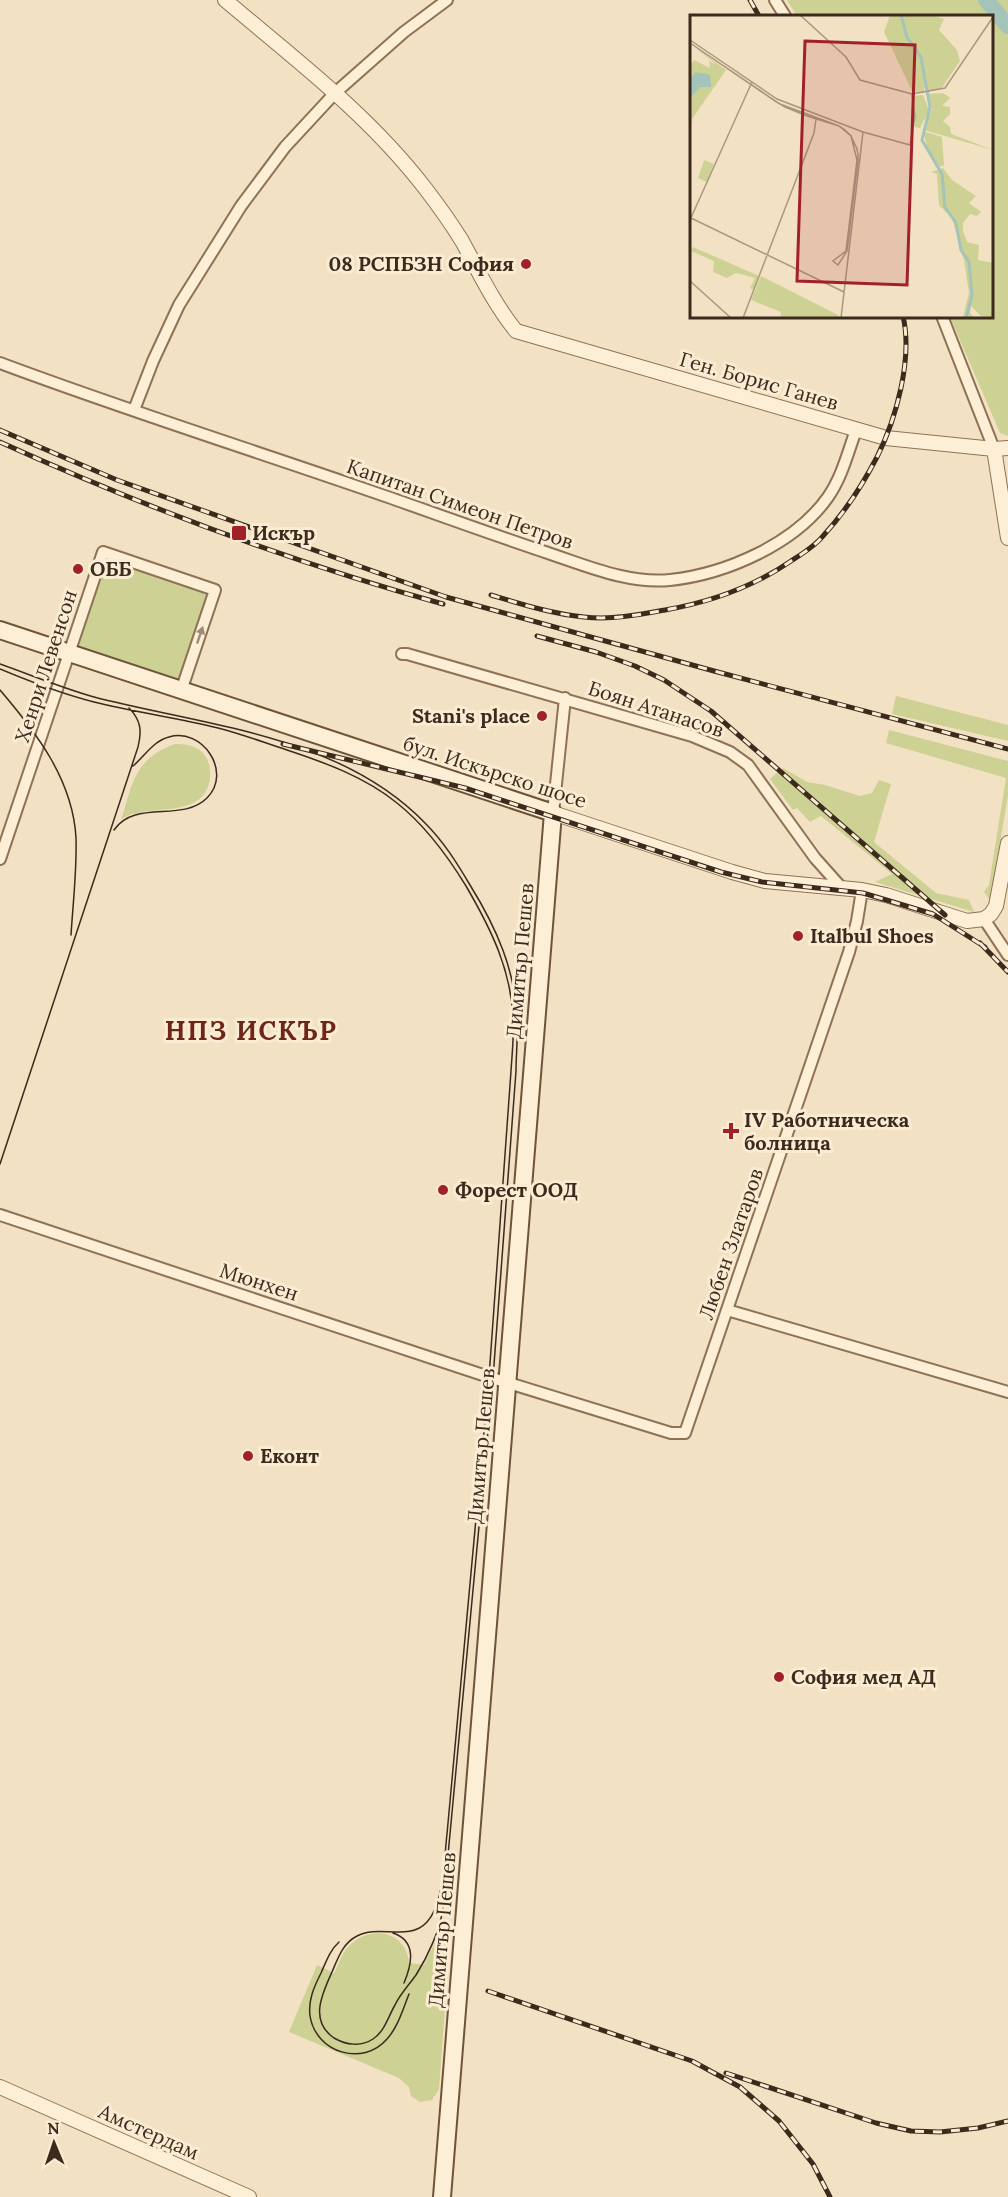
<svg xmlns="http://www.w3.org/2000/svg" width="1008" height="2197" font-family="Lora,serif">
	<rect width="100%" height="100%" fill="#f2e1c2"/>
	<path fill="#cdd194" d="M787 0H1008V436L1000 433 950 317 992 316V16H797Z
		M103 552 215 590 184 682 71 645Z
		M896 696 1008 725V741L892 714Z
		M889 730 1008 761V796L990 900 984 892 989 885 1006 778 886 743Z
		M175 744C184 744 194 745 201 751 208 757 211 768 210 777 206 823 143 801 121 820 133 783 134 759 175 744Z
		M783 768 807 782 825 785 860 796 872 793 879 780 891 784 874 842 936 893 969 900 974 912 875 882 892 874 821 816 810 822 797 808 793 810 770 779Z
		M445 1921 451 1928 439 2089 432 2100 420 2102 411 2096 409 2087 399 2078 289 2032 317 1965 334 1973C339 1963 343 1951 351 1944 373 1924 407 1933 409 1963L424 1965Z"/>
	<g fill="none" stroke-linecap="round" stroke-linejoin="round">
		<path stroke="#a4c4b9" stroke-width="16" d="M986 0 1008 26"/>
		<defs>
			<path id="minor" d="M775 0 785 16
				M942 316 994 449
				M0 363C128 411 259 452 388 497 442 516 494 535 548 553 587 566 628 584 670 580 726 574 795 544 828 497 842 477 848 452 856 430
				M134 410 153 361 179 305 241 206 285 147 335 93 404 32 447 0
				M402 654H407L692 736 730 752 748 765 815 858 840 886
				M553 813 565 698
				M0 859 103 552 215 590 181 691
				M984 919 1008 955
				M0 1215 489 1377 671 1433H685L849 952 857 921 862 890
				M727 1310 1008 1392"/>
			<path id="tertiary" d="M225 0C295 59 369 115 425 188 438 205 451 223 462 241 479 272 494 304 516 331L886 438 994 449 1008 448
				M994 449 1008 538
				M553 813 732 872 765 881 862 890 886 895 967 921 984 919 991 914 996 906 1008 843
				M0 2087 249 2197"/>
			<path id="secondary" d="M0 630 553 813 442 2197"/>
		</defs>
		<use href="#minor" stroke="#8e7257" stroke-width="14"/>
		<use href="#tertiary" stroke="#8e7257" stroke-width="16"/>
		<use href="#secondary" stroke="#6f523a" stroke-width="20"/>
		<use href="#minor" stroke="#fcefd6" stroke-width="10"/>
		<use href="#tertiary" stroke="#fcefd6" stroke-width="14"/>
		<use href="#secondary" stroke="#fcefd6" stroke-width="16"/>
		<path stroke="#3c2a1d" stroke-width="1.5" d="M0 664C31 675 62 688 94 697 206 726 340 735 425 823 444 842 457 863 470 885 496 927 516 971 517 1021 518 1038 516 1055 516 1071L493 1378 443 1908C440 1930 428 1956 416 1975 409 1985 400 1994 395 2005 388 2017 385 2031 373 2039 361 2047 346 2045 334 2038 309 2021 322 1994 332 1972 338 1958 343 1943 357 1936 379 1924 409 1942 427 1922 444 1904 444 1859 447 1834L489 1377 511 1071C512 1055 514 1038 513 1021 512 971 491 929 466 886 447 855 426 826 397 803 365 777 326 763 287 750 265 743 242 734 218 728 177 718 135 712 94 702 62 694 31 682 0 669
			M0 690C36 732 73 780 76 838 77 870 73 903 71 935
			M114 830C135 799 182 823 207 798 233 772 202 727 169 737 153 741 145 756 133 766
			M0 1164 138 747C142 731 141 720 129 708
			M393 1933C417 1941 412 1964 404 1983
			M339 1942C330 1950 326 1962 321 1973 314 1987 308 2000 310 2016 316 2053 363 2067 387 2039 398 2027 403 2009 409 1994"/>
		<defs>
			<path id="rail" d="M750 0 759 16
				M0 430 117 480 446 597 714 671 1008 749
				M0 442C144 507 291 562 443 604
				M491 595C521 604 552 614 584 617 612 620 638 615 665 610 711 602 753 587 791 561 802 554 815 546 823 536 845 512 862 486 877 457 896 419 913 359 903 316
				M537 636 596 652 635 666 664 680 711 711 945 915
				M283 744 465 788 721 872 762 882 863 893 933 914 985 947
				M980 943 1008 972
				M488 1991 692 2061 740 2087 779 2121 813 2164 830 2197
				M726 2073 876 2123 911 2131 940 2132 978 2128 1008 2121"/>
		</defs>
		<use href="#rail" stroke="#3c2a1d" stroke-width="5"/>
		<use href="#rail" stroke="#f9ecd2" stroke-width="3" stroke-dasharray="9" stroke-linecap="butt"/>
	</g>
	<defs><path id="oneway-solid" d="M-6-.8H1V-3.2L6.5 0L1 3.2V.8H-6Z" transform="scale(1.5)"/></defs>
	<use fill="#9c8c7a" href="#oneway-solid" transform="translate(200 635) rotate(-71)"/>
	<g fill="#a22128" stroke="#f9ecd2" stroke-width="2">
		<circle cx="526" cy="264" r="6"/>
		<rect x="231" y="525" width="16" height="16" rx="3"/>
		<circle cx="78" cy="569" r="6"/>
		<circle cx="542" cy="716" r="6"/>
		<circle cx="798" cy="936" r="6"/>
		<path d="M728 1122h6v6h6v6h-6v6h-6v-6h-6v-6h6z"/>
		<circle cx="443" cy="1190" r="6"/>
		<circle cx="248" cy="1456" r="6"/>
		<circle cx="779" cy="1677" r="6"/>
	</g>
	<g text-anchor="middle" stroke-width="6" stroke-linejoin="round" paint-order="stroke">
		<g font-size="20" font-weight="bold" fill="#3c2a1d" stroke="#f9ecd2" text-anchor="start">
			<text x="514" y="271" text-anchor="end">08 РСПБЗН София</text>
			<text x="252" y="540">Искър</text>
			<text x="90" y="576">ОББ</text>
			<text x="530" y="723" text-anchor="end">Stani's place</text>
			<text x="810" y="943">Italbul Shoes</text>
			<text x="744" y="1127">IV Работническа<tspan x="744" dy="23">болница</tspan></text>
			<text x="455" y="1197">Форест ООД</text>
			<text x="260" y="1463">Еконт</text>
			<text x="791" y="1684">София мед АД</text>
		</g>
		<g font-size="20" fill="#3c2a1d" stroke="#f9ecd2">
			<text transform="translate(759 381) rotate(16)" y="7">Ген. Борис Ганев</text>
			<text transform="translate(460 504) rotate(19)" y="7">Капитан Симеон Петров</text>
			<text transform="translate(46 666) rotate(-72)" y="7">Хенри Левенсон</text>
			<text transform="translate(656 709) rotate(18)" y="7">Боян Атанасов</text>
			<text transform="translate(495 772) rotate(18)" y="7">бул. Искърско шосе</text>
			<text transform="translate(520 961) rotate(-85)" y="7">Димитър Пешев</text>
			<text transform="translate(731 1244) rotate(-71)" y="7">Любен Златаров</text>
			<text transform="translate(259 1282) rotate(18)" y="7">Мюнхен</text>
			<text transform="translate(481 1446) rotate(-85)" y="7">Димитър Пешев</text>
			<text transform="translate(442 1930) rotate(-85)" y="7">Димитър Пешев</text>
			<text transform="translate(149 2132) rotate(24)" y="7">Амстердам</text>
		</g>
		<g font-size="26" font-weight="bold" letter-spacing="1.5" fill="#6d2618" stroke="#f9ecd2">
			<text x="251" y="1040">НПЗ ИСКЪР</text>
		</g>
	</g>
	<g transform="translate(690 15)">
		<rect width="303" height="303" fill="#f2e1c2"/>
		<path d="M200 0H242L254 4 249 15 267 35 270 46 251 74 236 77 234 72V77L223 78 194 17ZM7 33 59 67 13 38 36 55 2 104 0 117V50L4 45 20 53 19 46 27 50 8 35ZM253 78 260 83 252 91 260 92V99L253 106 260 112 261 119 303 135 234 115 242 93 237 79ZM233 80 239 95 230 113 225 112 224 81ZM233 116 252 122 254 150 250 152 238 134ZM14 145 24 149 17 167 8 163ZM253 153 262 165 286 181 279 188 291 197 287 201 280 199 273 208V216L277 227 289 230 288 245 303 248V303L291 301 281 291 280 298 285 303H273L279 278 274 245 262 203 249 190 247 159 241 157ZM3 232 69 261 64 275 60 273 65 263 46 258 37 263 23 257 24 246 1 236ZM71 261 148 300V303H90L91 297 61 285Z" fill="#cdd194"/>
		<path d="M6 57 20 60 21 72H10L0 83V64Z" fill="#a4c4b9"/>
		<path fill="none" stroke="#a4c4b9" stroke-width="3" d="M211 0 217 22 231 42 240 92 232 125 252 159 255 192 266 208 271 235 279 247 282 281 276 303"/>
		<path fill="none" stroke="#a99880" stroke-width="1.5" d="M110 0 156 42 170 65 222 79 255 73 303 2M0 25 87 84 173 117 151 303M0 28 90 89 149 111 155 115 161 121 167 134 168 140V145L157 236 148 250 143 246 156 236 167 145 161 121 149 111 117 101 95 92 85 86 0 28M173 117 220 130 225 102 222 79M1 203 154 277M0 205 62 67M0 266 41 303M53 303 124 118 126 104"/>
		<path fill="#a22128" fill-opacity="0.15" stroke="#a22128" stroke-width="3" d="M115 26 225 30 217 270 107 266Z"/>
		<rect width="303" height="303" fill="none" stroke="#3c2a1d" stroke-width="3"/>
	</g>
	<g transform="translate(54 2143) rotate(358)" stroke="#f9ecd2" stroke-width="4.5" paint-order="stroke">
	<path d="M0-4.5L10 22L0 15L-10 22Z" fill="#3c2a1d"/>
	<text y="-9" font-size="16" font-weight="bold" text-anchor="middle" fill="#3c2a1d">N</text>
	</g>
</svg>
